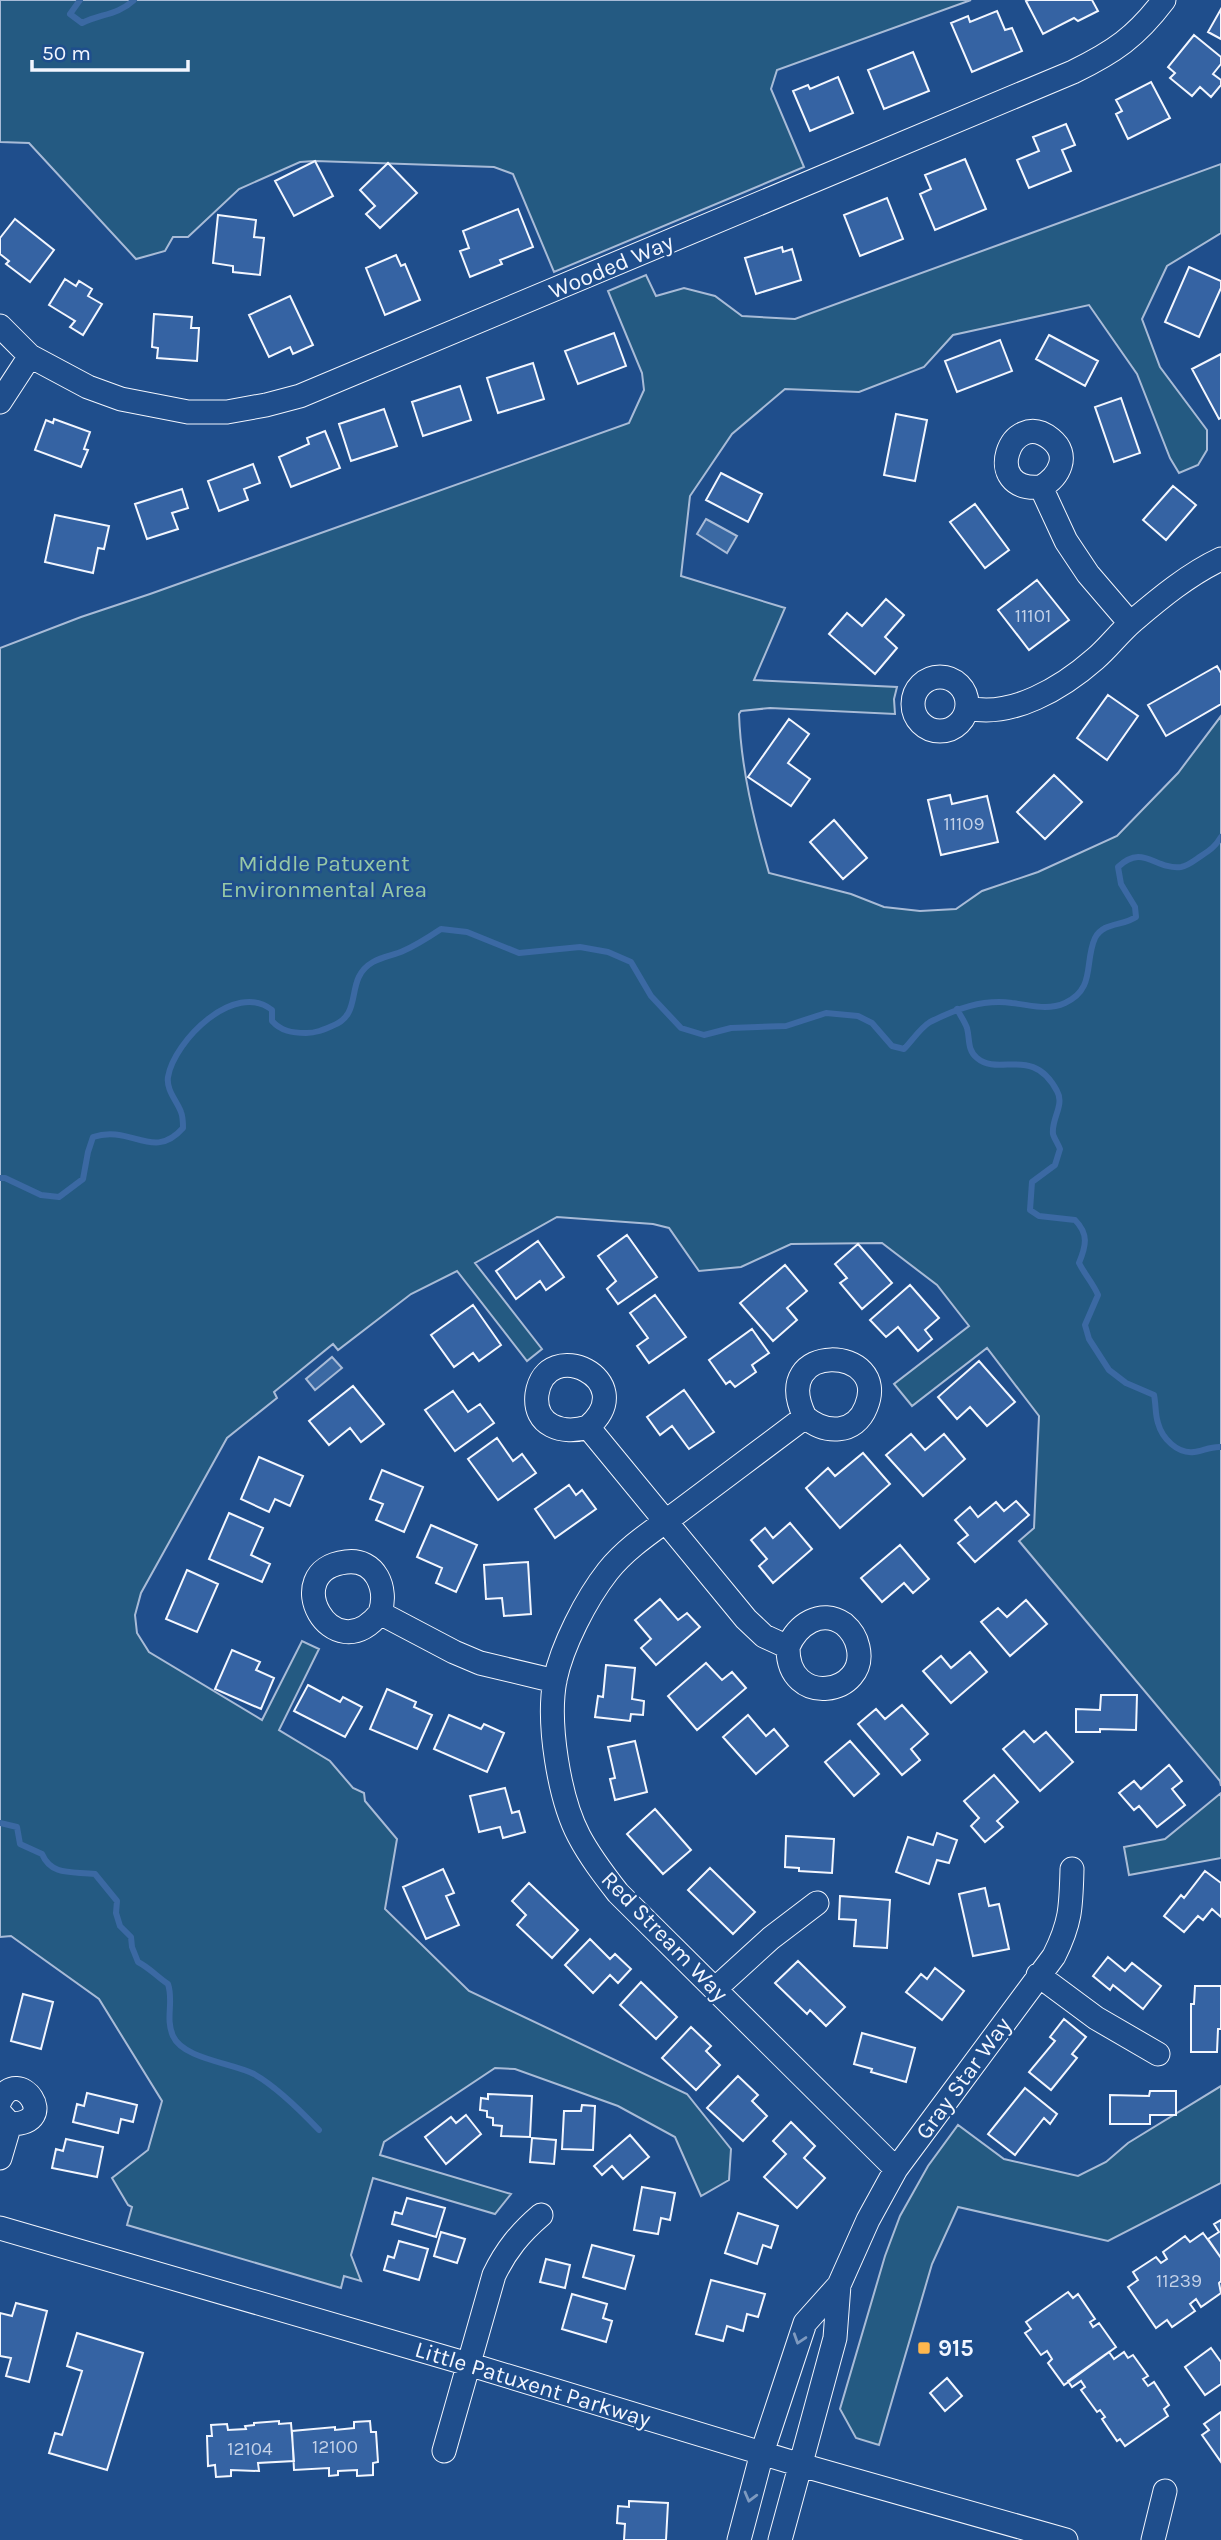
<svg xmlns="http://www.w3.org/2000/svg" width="1221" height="2540" font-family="Karla,sans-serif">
	<rect width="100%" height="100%" fill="#1f4e8c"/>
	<path fill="#245a82" stroke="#a8bbd7" stroke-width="2" d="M0 0H971L777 70 771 89 804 167 554 272 513 174 494 167 315 161 300 162 239 189 188 237H173L165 251 136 259 29 143 0 142Z
		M1221 164V233L1167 266 1142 319 1160 367 1207 430V450L1198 465 1179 473 1170 458 1137 374 1089 305 953 335 924 367 859 392 785 389 732 434 690 496 681 576 785 608 754 680 897 687 894 699 895 714 770 708 741 711 739 714C741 769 754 821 769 873L851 894 884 907 920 911 956 909 982 891 1038 872 1117 836 1178 773 1221 716V1786L1220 1781 1019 1541 1034 1528 1039 1416 987 1348 912 1406 894 1384 969 1326 937 1285 882 1243 791 1244 741 1267 699 1271 669 1228 653 1224 557 1217 475 1263 542 1349 527 1361 457 1271 411 1294 338 1350 333 1344 274 1392 277 1398 227 1438 141 1593 135 1615 137 1633 149 1652 262 1720 302 1641 319 1649 279 1730 330 1761 353 1788 364 1793 365 1801 397 1839 385 1909 469 1991 687 2094 731 2149 729 2180 701 2196 675 2137 618 2106 515 2069 495 2068 384 2142 380 2155 511 2194 495 2214 373 2178 351 2255 361 2281 344 2276 341 2288 127 2225 132 2207 128 2205 112 2178 148 2150 162 2101 99 1999 11 1936 0 1937V648L81 617 150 594 629 423 644 390 642 373 608 291 646 275 656 296 684 288 715 296 742 316 795 319Z
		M1221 1793V1858L1129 1875 1124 1847 1165 1839Z
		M1221 2086V2183L1108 2241 958 2207 932 2264 879 2445 856 2438 840 2409 885 2256 900 2216 928 2166 958 2125 1004 2159 1078 2176 1106 2162 1128 2143Z"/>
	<path fill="#3b69a3" stroke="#a8bbd7" stroke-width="2" d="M706 519 737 536 727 553 697 534Z
		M332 1357 342 1368 315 1390 306 1379Z"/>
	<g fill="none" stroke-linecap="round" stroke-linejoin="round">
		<path stroke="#3b69a3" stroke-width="6" d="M80 0 70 14 82 23C100 14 118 15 134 0
			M957 1009C960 1015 965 1022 967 1028 970 1039 967 1050 977 1058 999 1077 1033 1045 1057 1091 1065 1105 1051 1119 1053 1134 1054 1138 1058 1144 1060 1149L1055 1165 1032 1182 1030 1210 1039 1216 1075 1220C1089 1234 1086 1246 1079 1263 1085 1275 1093 1283 1098 1295L1085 1325 1089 1339 1109 1370 1126 1383 1154 1395C1156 1404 1155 1414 1158 1423 1162 1438 1177 1454 1194 1452 1203 1451 1211 1446 1221 1447
			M0 1178H5L41 1195 59 1197 83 1179 88 1152 93 1137C131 1124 153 1162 183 1128 183 1123 183 1117 181 1112 177 1101 166 1090 168 1077 174 1041 235 980 272 1010V1021C281 1031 292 1033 306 1033 316 1033 323 1030 332 1026 365 1014 343 979 373 962 382 957 394 955 403 951 417 945 429 937 441 929L467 932 519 953 580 947 608 952 631 962 651 996 681 1028 704 1035 731 1028 786 1026 826 1013 858 1016 872 1023 892 1046 904 1049C912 1041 920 1028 930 1022 956 1009 982 999 1012 1003 1031 1005 1047 1011 1065 1003 1096 989 1084 962 1095 938 1103 922 1123 926 1136 917L1135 907 1121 884 1118 867C1143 843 1155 870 1181 867 1188 866 1195 860 1201 856 1210 850 1216 846 1221 837
			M0 1823 17 1827 20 1844 42 1854C52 1877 74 1871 95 1874L117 1901 116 1913 120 1926 131 1937 132 1947 138 1962C150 1968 157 1977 168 1984 174 2002 165 2018 173 2036 183 2059 233 2063 254 2074 277 2087 301 2111 319 2130"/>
	</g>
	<path fill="#3563a3" stroke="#f2f6ff" stroke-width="2" d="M1029 0H1092L1098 11 1078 21 1074 18 1043 34 1026 1Z
		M1221 9V39L1208 32Z
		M997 11 1005 30 1012 28 1022 51 972 72 951 23 968 16 970 22Z
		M1194 35 1221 57V64L1213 74 1221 80V85L1211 97 1200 87 1192 96 1170 78 1175 73 1168 67Z
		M913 52 929 91 884 109 868 70Z
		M838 77 853 113 810 131 793 91 808 85 810 89Z
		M1151 82 1170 118 1128 139 1116 114 1122 111 1116 100Z
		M1066 124 1075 145 1062 150 1071 171 1029 188 1017 160 1039 151 1033 137Z
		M965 159 986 209 935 230 920 194 931 189 925 175Z
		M315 161 333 196 294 216 275 181Z
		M388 163 417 193 380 228 366 214 375 206 360 190Z
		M887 198 903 239 860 256 844 215Z
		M518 209 533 247 500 260 502 264 470 277 460 251 469 248 463 231Z
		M218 215 256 220 254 237 264 238 260 275 233 272V266L213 263Z
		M15 219 54 250 30 282 6 264 9 261 0 254V238Z
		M782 247 783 252 792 249 801 280 756 294 745 258Z
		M396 255 401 266 405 264 420 300 385 315 366 268Z
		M1189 267 1221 281V288L1199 337 1165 322Z
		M65 279 76 286 79 281 92 289 88 296 102 304 83 335 70 327 75 321 49 305Z
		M290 296 313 345 293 354 290 347 269 357 249 315Z
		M154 314 192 317 191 328H199L197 361 157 358 158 348 152 347Z
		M614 333 626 366 578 384 565 351Z
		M1049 335 1098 361 1085 386 1036 359Z
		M1000 340 1012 371 957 392 945 361Z
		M1221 354V418L1219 419 1192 369Z
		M533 363 544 399 498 413 487 378Z
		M460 386 471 420 423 436 412 402Z
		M1121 398 1140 453 1114 462 1095 407Z
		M384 409 397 446 351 461 339 424Z
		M896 414 927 420 915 481 884 475Z
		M54 419 90 432 84 449 88 450 81 467 35 450 46 420 53 423Z
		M325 431 340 468 291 487 279 457 309 444 307 438Z
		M253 464 260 483 244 489 248 500 219 511 208 481Z
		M721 473 762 494 748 522 706 500Z
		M1173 486 1196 505 1166 540 1143 520Z
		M182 489 188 508 172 513 178 529 147 539 135 504Z
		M975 504 1009 550 985 568 950 522Z
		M55 515 109 526 104 549 98 548 93 573 45 562Z
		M1037 580 1069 620 1029 650 998 610Z
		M886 599 904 615 885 637 897 648 875 674 829 634 847 613 862 626Z
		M1217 666 1221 673V704L1166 736 1148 705Z
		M1108 695 1138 716 1107 760 1077 738Z
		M789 719 809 734 788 763 810 779 791 806 748 777Z
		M1054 775 1082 802 1045 839 1017 812Z
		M950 795 952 804 987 796 998 842 941 855 928 800Z
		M834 820 867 858 843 879 810 842Z
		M627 1235 657 1277 618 1304 607 1289 616 1281 598 1256Z
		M538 1241 564 1277 546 1290 540 1281 516 1299 496 1271Z
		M858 1244 892 1283 862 1309 840 1283 847 1278 835 1264Z
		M785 1265 807 1291 787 1308 797 1320 773 1341 740 1303Z
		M910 1285 939 1318 925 1330 932 1339 918 1351 898 1327 886 1337 870 1320Z
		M655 1295 686 1337 649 1363 637 1346 648 1338 630 1313Z
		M473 1305 501 1345 479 1361 473 1353 454 1367 431 1335Z
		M752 1329 769 1353 752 1365 756 1372 735 1387 730 1381 726 1384 709 1360Z
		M979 1361 1015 1402 987 1426 970 1407 957 1419 938 1397Z
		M353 1386 384 1424 361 1442 350 1428 329 1445 309 1421Z
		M684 1390 714 1432 689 1449 672 1426 660 1435 647 1417Z
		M453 1391 468 1412 480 1404 494 1423 455 1451 425 1410Z
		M911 1434 925 1450 944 1434 965 1459 923 1496 886 1455Z
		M497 1438 513 1461 522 1454 536 1473 498 1500 468 1459Z
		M863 1453 890 1484 840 1528 806 1488 828 1468 835 1476Z
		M259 1457 303 1476 290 1506 275 1499 269 1512 241 1499Z
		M382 1470 423 1487 404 1532 376 1520 383 1504 370 1499Z
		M569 1485 576 1495 582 1490 596 1509 555 1538 535 1509Z
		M1016 1501 1029 1515 975 1562 958 1543 968 1535 955 1520 970 1507 978 1517 996 1502 1004 1511Z
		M229 1513 263 1528 251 1555 270 1564 262 1582 209 1559Z
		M790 1523 812 1549 773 1583 759 1566 767 1559 751 1540 765 1528 773 1538Z
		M431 1525 477 1545 456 1592 436 1583 442 1568 417 1557Z
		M900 1545 929 1579 913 1593 904 1583 882 1602 861 1578Z
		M528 1562 531 1614 504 1616 502 1598 486 1599 484 1565Z
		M187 1570 218 1584 197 1632 166 1619Z
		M660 1599 678 1620 687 1613 700 1627 656 1665 641 1648 651 1639 635 1620Z
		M1026 1600 1047 1624 1010 1656 981 1622 998 1608 1007 1617Z
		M232 1650 260 1662 256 1670 274 1678 261 1709 215 1689Z
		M970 1652 987 1672 951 1703 923 1671 941 1656 951 1668Z
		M706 1663 722 1680 732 1672 746 1688 697 1730 668 1696Z
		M606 1665 635 1668 632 1699 644 1701 643 1715 631 1714 630 1721 595 1717 598 1696 603 1697Z
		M308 1685 340 1702 343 1697 362 1707 345 1737 294 1711Z
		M387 1689 416 1702 414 1707 432 1715 417 1749 370 1729Z
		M1101 1695H1137L1136 1730 1100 1729V1732H1076V1709L1100 1710Z
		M902 1705 928 1734 911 1749 920 1760 902 1775 858 1724 876 1709 885 1719Z
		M449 1715 481 1729 484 1724 504 1733 487 1772 434 1749Z
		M748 1715 766 1736 774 1729 788 1746 756 1774 723 1737Z
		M1024 1731 1034 1742 1046 1732 1073 1762 1040 1791 1003 1749Z
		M635 1741 647 1792 615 1800 610 1779 615 1778 608 1747Z
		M850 1741 879 1774 854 1796 825 1762Z
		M1169 1765 1182 1781 1172 1789 1185 1805 1157 1827 1139 1806 1134 1810 1119 1793 1134 1781 1141 1789Z
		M994 1775 1018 1802 997 1821 1003 1827 985 1842 971 1826 979 1818 964 1801Z
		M505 1788 512 1813 519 1811 525 1832 503 1838 500 1827 479 1832 470 1796Z
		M655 1809 691 1850 663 1874 627 1834Z
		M937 1833 957 1840 949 1863 937 1860 929 1884 896 1872 908 1837 933 1845Z
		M786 1836 834 1839 832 1873 799 1871V1868L785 1867Z
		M710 1868 755 1912 733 1934 688 1890Z
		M443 1869 454 1893 446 1896 459 1925 426 1939 403 1887Z
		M1205 1871 1221 1883V1917L1212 1909 1203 1920 1198 1916 1184 1932 1164 1916 1181 1895 1184 1898Z
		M529 1883 578 1930 552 1958 517 1925 526 1915 512 1901Z
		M985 1888 989 1906 999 1904 1009 1949 973 1956 959 1894Z
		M840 1896 890 1900 887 1948 854 1946 856 1920 839 1919Z
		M590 1939 610 1959 615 1954 631 1969 618 1983 610 1975 593 1993 565 1965Z
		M1108 1957 1125 1971 1132 1963 1161 1986 1143 2009 1113 1985 1110 1990 1093 1976Z
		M798 1961 845 2007 826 2026 810 2010 807 2014 775 1983Z
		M935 1968 964 1991 942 2020 906 1992 921 1974 927 1979Z
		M641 1982 677 2017 656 2039 620 2005Z
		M1195 1986H1221V2029H1218L1217 2052H1191V2004H1194Z
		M23 1994 53 2002 41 2049 11 2041Z
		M1064 2019 1086 2037 1072 2054 1077 2058 1051 2090 1029 2072 1055 2041 1050 2037Z
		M691 2027 711 2046 706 2051 720 2065 696 2090 662 2058Z
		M862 2033 915 2048 906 2082 871 2072 872 2069 854 2064Z
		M738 2076 758 2095 752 2101 767 2116 743 2141 707 2108Z
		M1025 2088 1057 2114 1050 2124 1044 2118 1015 2155 988 2134Z
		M1150 2091H1176V2115H1150V2124H1110V2095L1149 2096Z
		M87 2093 137 2105 133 2122 121 2119 118 2133 73 2122 77 2104 84 2106Z
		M488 2094 532 2096 530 2137 501 2136 502 2126 493 2125V2118L487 2117V2111L480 2110 481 2098 488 2099Z
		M582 2105 595 2106 593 2150 562 2149 564 2111H581Z
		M466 2115 481 2134 446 2164 425 2137 451 2117 456 2123Z
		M791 2122 815 2146 804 2158 825 2178 797 2208 764 2177 786 2154 773 2141Z
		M630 2135 649 2157 623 2179 612 2166 602 2175 594 2166Z
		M532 2138 556 2140 554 2164 530 2162Z
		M66 2139 103 2147 97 2177 52 2168 56 2149 63 2151Z
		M642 2187 675 2193 670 2220 661 2218 658 2234 634 2230Z
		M407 2198 445 2208 436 2237 392 2224 395 2212 402 2214Z
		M738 2213 778 2226 771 2248 763 2245 757 2264 725 2253Z
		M1221 2220V2258L1208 2239 1219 2232 1214 2224Z
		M441 2232 465 2239 457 2263 434 2256Z
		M1203 2233 1221 2258V2281L1219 2283 1221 2293 1201 2307 1196 2299 1190 2304 1195 2311 1172 2327 1167 2320 1156 2328 1128 2287 1138 2280 1133 2272 1156 2257 1161 2263 1167 2259 1163 2252 1185 2236 1190 2242Z
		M399 2241 428 2249 419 2280 384 2270 388 2256 394 2258Z
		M592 2245 634 2256 625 2289 583 2277Z
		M546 2259 570 2265 565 2288 540 2282Z
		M711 2280 765 2294 758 2317 747 2314 743 2331 727 2326 723 2341 696 2334Z
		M1068 2292 1073 2298 1078 2294 1095 2319 1090 2322 1093 2327 1099 2323 1116 2347 1064 2385 1048 2363 1052 2359 1047 2351 1041 2355 1025 2333 1031 2329 1026 2322Z
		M572 2294 607 2304 603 2318 612 2321 606 2342 562 2329Z
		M16 2303 47 2311 29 2382 6 2376 11 2358 0 2356V2313L12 2316Z
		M77 2333 143 2353 107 2470 49 2453 55 2433 62 2435 82 2371 67 2366Z
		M1211 2348 1221 2362V2384L1205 2395 1185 2367Z
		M1109 2352 1114 2359 1124 2352 1128 2358 1133 2355 1148 2376 1143 2379 1148 2386 1154 2382 1169 2405 1164 2409 1168 2416 1125 2446 1120 2439 1117 2441 1102 2419 1105 2417 1100 2410 1097 2412 1081 2390 1085 2387 1081 2381 1072 2387 1068 2381Z
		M947 2378 962 2396 945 2411 930 2393Z
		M1221 2412V2462L1202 2435 1209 2430 1204 2424Z
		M279 2421V2424L291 2423 294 2461 258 2463 259 2471 231 2470V2476L216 2477 215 2465 208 2466 207 2436H212L211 2425 227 2424 228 2430 246 2429 245 2426 254 2425V2423Z
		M370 2421 371 2432H376L378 2462 373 2463V2475L357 2476V2470L338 2471V2475L329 2476V2468L294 2470 292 2431 335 2427V2430L354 2428V2422Z
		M629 2501 668 2503 666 2540H624L625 2524 617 2523 618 2506 629 2507Z"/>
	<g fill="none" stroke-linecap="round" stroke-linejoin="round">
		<defs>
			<path id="minor" d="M0 326 30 356 88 387 121 399 188 412H227L266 405 300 396 1073 72C1114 52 1136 37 1164 0
				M0 402 30 356
				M1041 487C980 493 1010 406 1051 439 1071 455 1059 477 1041 487L1066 541 1088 574 1130 623
				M913 704a27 27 0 1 1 54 0a27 27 0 1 1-54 0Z
				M968 708C1012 718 1062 688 1095 659 1108 648 1119 633 1133 621 1160 598 1189 574 1221 559
				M805 1417C767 1340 892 1345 866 1407 855 1435 825 1434 805 1417 764 1448 722 1479 681 1510 656 1529 628 1546 608 1571 586 1599 562 1646 555 1680 547 1723 559 1798 579 1836 590 1857 604 1875 618 1893L896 2169
				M588 1427C563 1435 533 1426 537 1394 546 1334 642 1380 588 1427L746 1619 764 1636 788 1647C797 1625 821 1608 844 1624 851 1630 856 1637 858 1647 869 1695 787 1709 788 1647
				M380 1613C332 1673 277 1570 346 1562 376 1558 388 1589 380 1613L454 1652 480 1663 555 1681
				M1038 1975 1096 2018 1158 2054
				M715 1989 771 1938 817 1903
				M0 2101C18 2063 63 2124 10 2124L0 2113
				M0 2158 10 2124
				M0 2228 468 2364 801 2465 1066 2540
				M444 2451 494 2275C506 2250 520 2233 541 2215
				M739 2540 762 2453 805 2323 839 2285 868 2220 896 2169 1054 1956C1071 1922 1071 1907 1072 1869
				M780 2540 835 2338 839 2285
				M1153 2540 1165 2491"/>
		</defs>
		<use href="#minor" stroke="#f2f6ff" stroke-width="25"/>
		<use href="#minor" stroke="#1f4e8c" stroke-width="23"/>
	</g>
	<defs><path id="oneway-chevron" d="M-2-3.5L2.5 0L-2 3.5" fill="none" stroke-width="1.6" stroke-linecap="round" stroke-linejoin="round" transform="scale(1.75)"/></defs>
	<g stroke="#7e9ac0">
		<use href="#oneway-chevron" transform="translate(799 2339) rotate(108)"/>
		<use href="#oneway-chevron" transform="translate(750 2497) rotate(105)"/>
	</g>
	<rect fill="#ffb74d" stroke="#1f4e8c" stroke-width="2.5" x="917" y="2341" width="14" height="14" rx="3.5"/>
	<g text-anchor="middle" stroke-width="5" stroke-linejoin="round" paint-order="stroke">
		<g font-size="19" fill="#c3d1e8">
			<text x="1033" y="622">11101</text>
			<text x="964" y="830">11109</text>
			<text x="1179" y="2287">11239</text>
			<text x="335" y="2453">12100</text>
			<text x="250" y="2455">12104</text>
		</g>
		<g font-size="23" fill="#f2f6ff" stroke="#1f4e8c">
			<text transform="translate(611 266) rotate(-23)" y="8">Wooded Way</text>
			<text transform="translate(665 1936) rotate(46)" y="8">Red Stream Way</text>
			<text transform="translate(963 2078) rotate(-54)" y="8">Gray Star Way</text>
			<text transform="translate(533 2384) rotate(17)" y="8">Little Patuxent Parkway</text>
		</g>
		<g font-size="23" fill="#97c8a6" stroke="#1f4e8c">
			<text x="324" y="871">Middle Patuxent<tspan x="324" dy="26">Environmental Area</tspan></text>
		</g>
		<g font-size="23" font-weight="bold" fill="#f2f6ff" stroke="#1f4e8c" text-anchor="start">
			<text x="938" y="2356">915</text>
		</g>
	</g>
	<path d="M32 60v10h156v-10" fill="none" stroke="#f2f6ff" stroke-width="3.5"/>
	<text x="42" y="60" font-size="21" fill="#f2f6ff" stroke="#1f4e8c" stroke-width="5" paint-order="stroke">50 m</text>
</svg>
